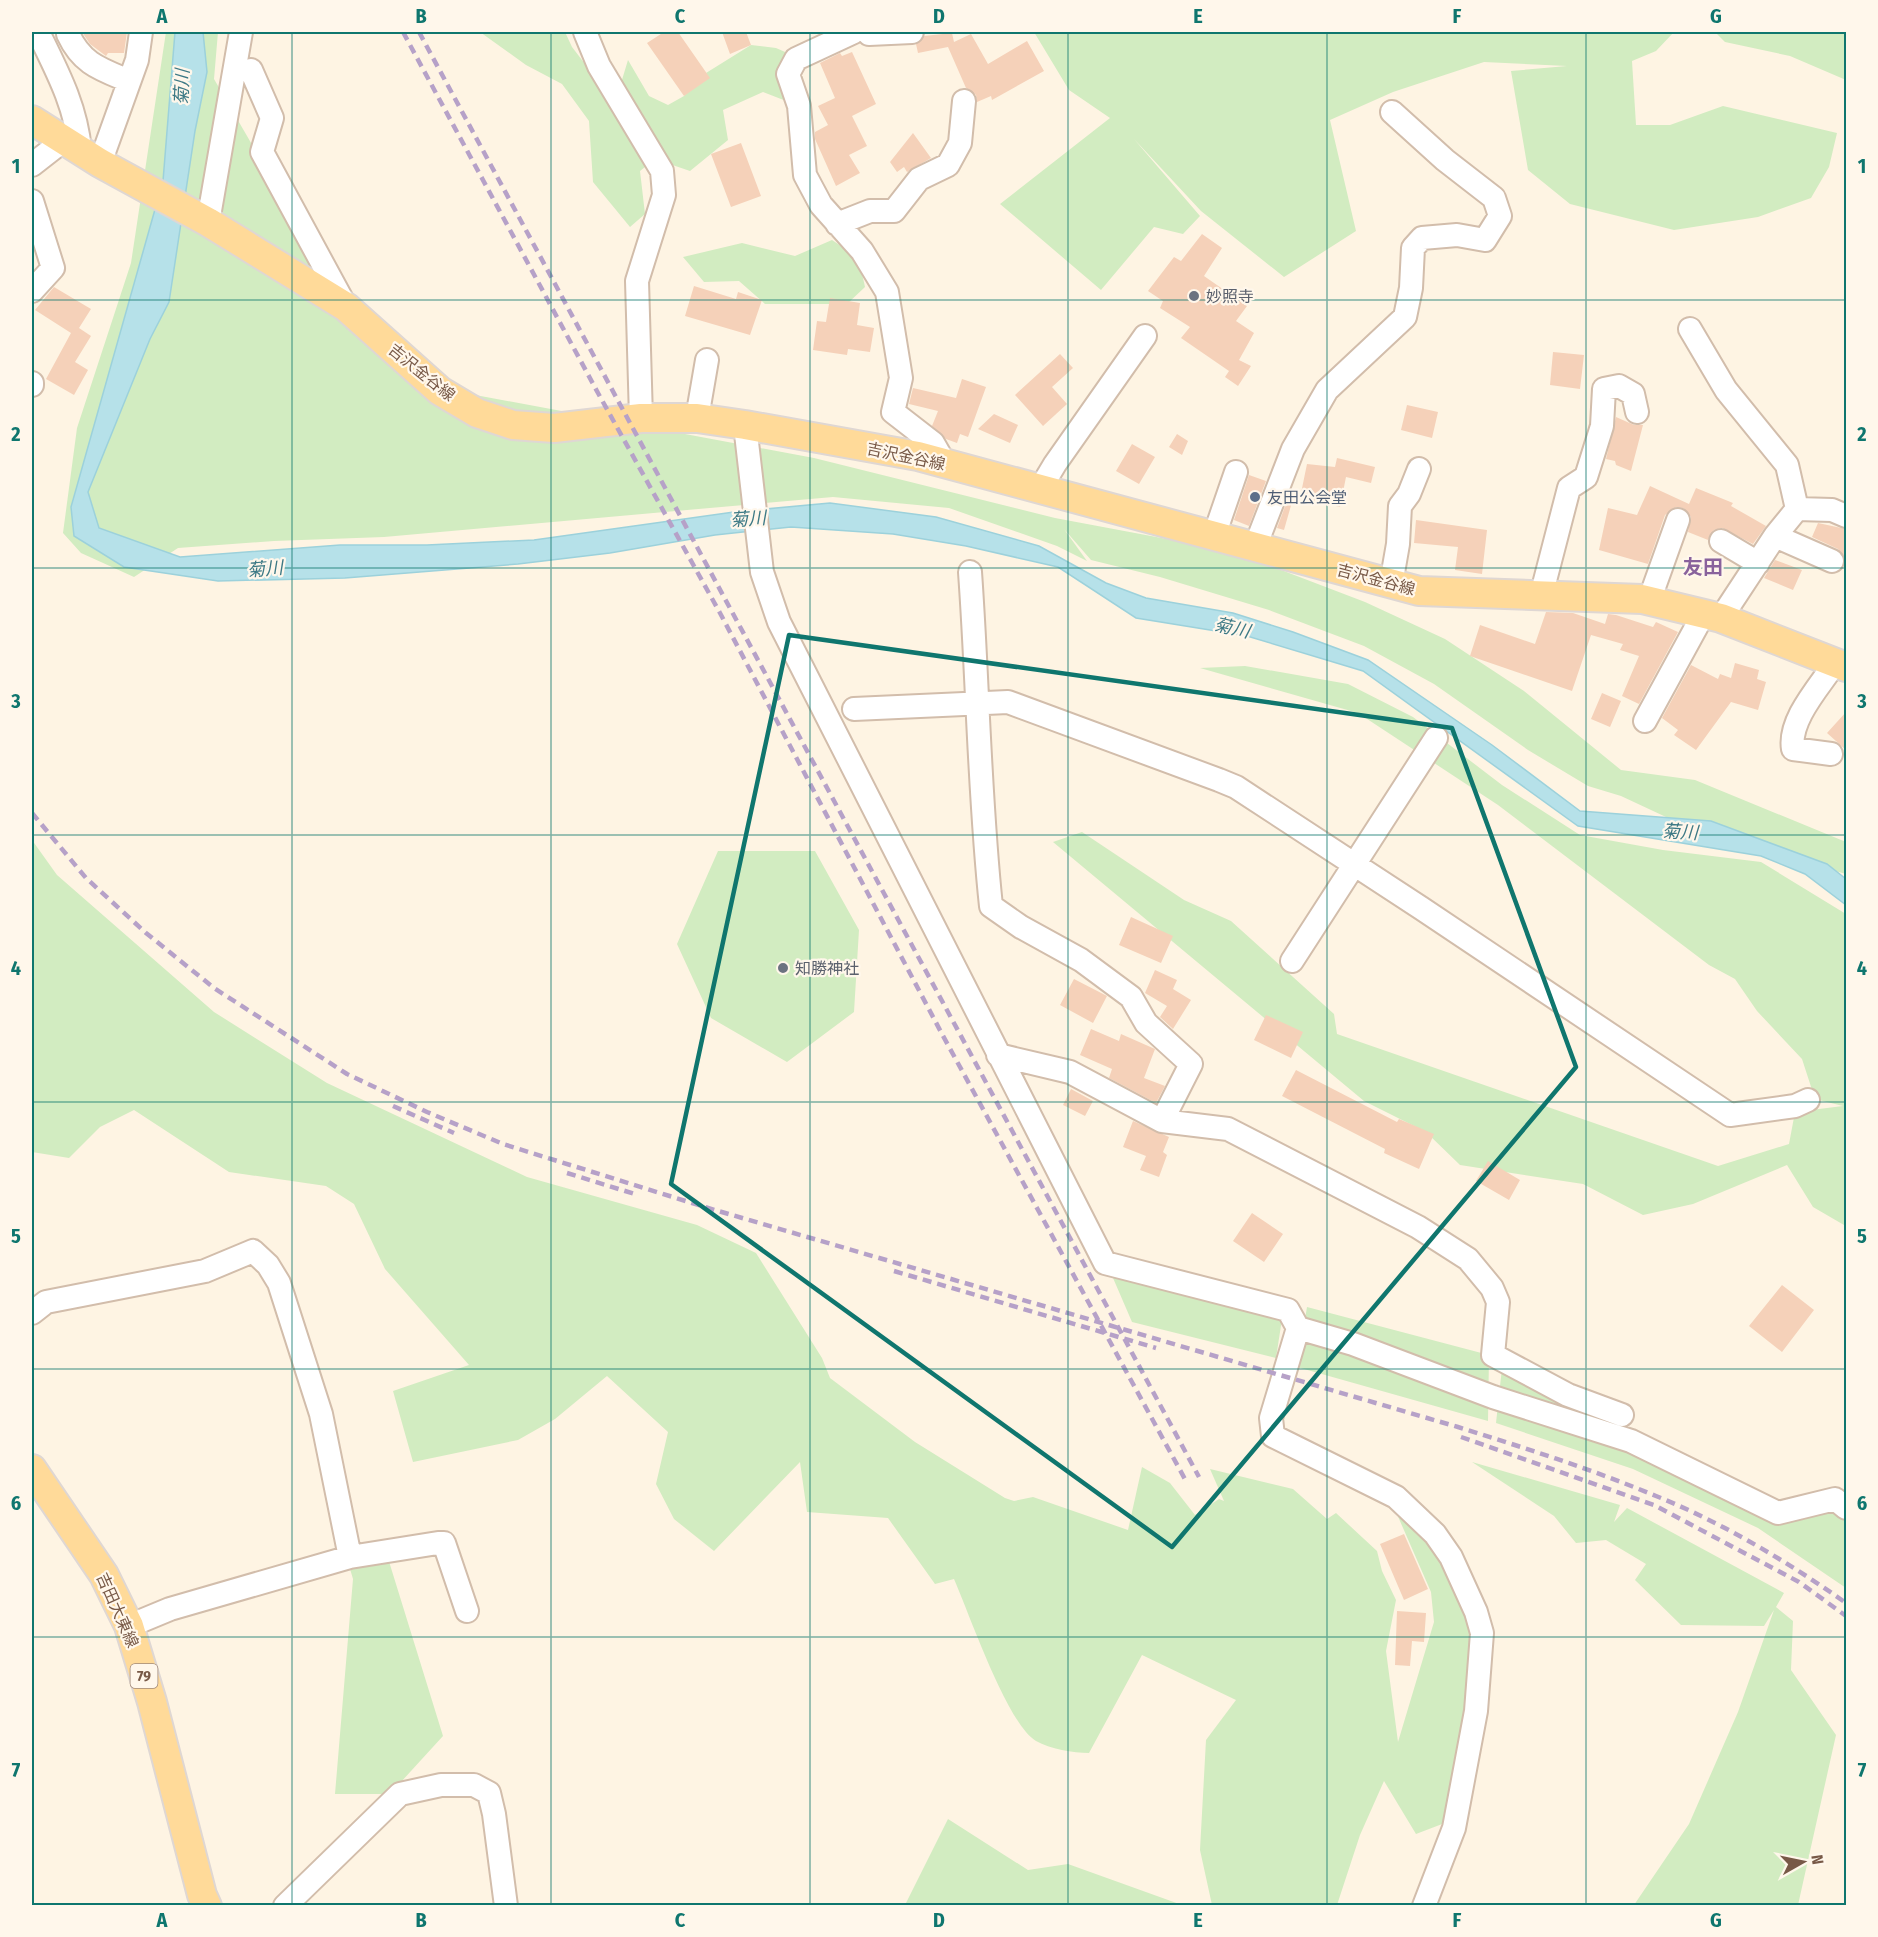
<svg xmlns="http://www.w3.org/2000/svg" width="1878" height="1937" font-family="'Fira Sans Condensed','Noto Sans JP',sans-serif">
	<rect width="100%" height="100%" fill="#fef4e3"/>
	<path fill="#d2ecc1" d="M166 32H218L214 79 346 307 470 394 814 458 1055 518 1231 551 1365 602 1445 639 1524 691 1621 770 1695 780 1846 842V874L1738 844 1666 817 1621 796 1588 786 1528 750 1434 684 1364 646 1269 610 1160 577 1091 560 1064 529 1087 561 1057 546 949 508 833 497 384 537 274 541 178 548 134 577 81 553 63 533 77 428 131 263Z
		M480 32H565L572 47 615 103 628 60 649 96 668 105 684 96 706 73 751 45 776 48 792 55 799 106 763 92 723 110 728 140 690 171 655 159 640 171 645 214 630 227 593 182 589 121 562 84 526 65Z
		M1034 32H1674L1656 51 1632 61 1636 125H1670L1723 106 1837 133 1829 167 1811 198 1758 217 1674 230 1570 204 1528 170 1511 71 1567 66 1484 62 1393 92 1330 120 1356 231 1284 277 1201 211 1134 139 1200 216 1183 234 1154 227 1101 290 1000 204 1110 118 1069 90Z
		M1715 32H1846V80L1790 56 1725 42Z
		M832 240C854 254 860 261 865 287L847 304H765L739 281 704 282 683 257 742 243 795 256Z
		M1245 666 1348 684 1413 717 1502 785 1580 835 1663 850 1761 862 1846 914V1224L1844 1225 1813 1207 1787 1165 1693 1204 1643 1215 1583 1184 1460 1165 1426 1132 1364 1101 1053 842 1082 832 1184 900 1231 921 1334 1014 1337 1034 1718 1166 1789 1144 1795 1112 1843 1106 1815 1099 1802 1059 1757 1011 1735 979 1709 965 1498 805 1358 713 1200 668Z
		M32 840 57 875 214 1012 327 1083 527 1177 697 1225 756 1253 822 1358 830 1378 915 1442 1005 1498 1014 1501 1033 1497 1128 1530 1142 1467 1170 1483 1195 1515 1219 1499 1224 1501 1210 1469 1293 1489 1327 1519 1336 1513 1377 1551 1382 1571 1396 1600 1386 1651 1398 1742 1434 1622 1431 1592 1393 1505 1421 1528 1460 1593 1474 1633 1470 1688 1455 1755 1450 1821 1416 1834 1384 1781 1360 1835 1337 1905H1212L1200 1850 1206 1740 1236 1700 1142 1655 1089 1753C1073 1753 1050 1749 1036 1741 1007 1724 969 1613 954 1579L935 1584 888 1518 807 1512 800 1462 714 1551 674 1519 656 1484 668 1432 607 1376 555 1419 518 1440 413 1462 393 1391 469 1365 385 1269 354 1204 326 1186 229 1172 134 1110 100 1127 69 1158 32 1152Z
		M718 851H815L859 930 854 1012 787 1062 711 1018 677 944Z
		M1110 1271 1282 1319 1276 1358 1132 1322Z
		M1307 1307 1489 1355 1488 1421 1297 1367Z
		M1502 1368 1558 1399 1642 1433 1776 1519 1838 1510 1846 1517V1588L1758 1528 1633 1469 1496 1423Z
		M1472 1462 1620 1505 1614 1522 1627 1508 1784 1593 1776 1607 1793 1621 1791 1670 1836 1735 1798 1905H1634L1689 1824 1738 1712 1774 1610 1764 1626 1681 1625 1635 1580 1646 1564 1606 1540 1576 1543 1554 1516Z
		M387 1555 443 1736 390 1794H335L353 1579 348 1562Z
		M948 1819 1028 1870 1068 1864 1182 1905H905Z"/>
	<path fill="#b6e1e9" stroke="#9cd1db" stroke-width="1.5" d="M175 32H203L207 72 195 131 169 302 150 339 88 492 99 528 180 557 340 545H427L534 540 734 512 830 503 936 517 1039 546 1106 583 1146 598 1233 613 1293 632 1368 660 1492 745 1580 811 1711 821 1827 864 1846 879V905L1805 874 1761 856 1578 826 1363 671 1247 636 1136 618 1058 567 966 546 893 534 791 527 715 535 610 553 518 564 345 578 218 581 124 567 74 536 71 507 163 181Z"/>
	<path fill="#f5d1b9" d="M82 32H127L124 53H108L106 56 90 44Z
		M664 32H678L710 78 684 96 647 43Z
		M722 32H746L751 45 730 54Z
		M952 33 954 42 971 34 988 64 1027 41 1044 71 992 100 991 96 977 102 976 95 966 88 948 47 918 53 916 44 924 36Z
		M852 52 876 104 852 116 867 146 849 155 860 173 836 186 815 139V132L828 125 818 106 835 98 820 63 840 53 842 56Z
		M913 133 931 158 907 172 904 167 897 172 890 162Z
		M741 143 761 196 731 207 711 154Z
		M1202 234 1222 248 1204 276 1247 306 1236 321 1254 333 1239 360 1251 366 1238 386 1225 377 1229 371 1181 338 1190 327 1160 308 1163 301 1148 291 1174 257 1181 261Z
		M694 286 736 299 738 292 762 300 750 335 685 316Z
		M54 287 91 309 79 328 91 336 75 362 88 370 74 395 46 379 71 333 35 310Z
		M830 298 860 303 857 325 874 328 870 352 848 349 847 355 813 350 817 321 826 322Z
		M1553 352 1584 355 1580 389 1550 385Z
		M1060 354 1073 368 1052 387 1067 404 1043 426 1015 395Z
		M962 379 986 387 968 437 960 434 957 443 946 439 932 426 938 411 909 404 913 388 956 398Z
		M1407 405 1438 412 1432 438 1401 430Z
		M994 414 1018 425 1010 443 978 429Z
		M1616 417 1634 425H1643L1631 471 1616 465 1615 461 1606 459Z
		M1177 434 1188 441 1182 455 1169 447Z
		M1132 444 1155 457 1139 484 1116 471Z
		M1337 458 1375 467 1371 483 1346 477 1340 507 1300 498 1307 464 1335 467Z
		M1249 475 1266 481 1249 526 1234 520Z
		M1650 486 1689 504 1696 488 1733 503 1731 506 1766 526 1753 544 1722 528 1714 530 1708 540 1688 532 1691 517 1683 508 1676 507 1665 515 1648 564 1599 550 1608 508 1637 515Z
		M1287 501 1292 502 1284 530 1277 528Z
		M1416 520 1487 530 1482 574 1455 570 1458 547 1414 543Z
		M1818 523 1846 529V561L1838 549 1812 537Z
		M1775 560 1802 570 1793 590 1764 578Z
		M1546 612 1573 613 1605 624 1608 614 1616 615 1653 627 1656 622 1678 632 1639 704 1622 696 1639 656 1620 650 1623 644 1591 635 1572 691 1470 656 1480 625 1535 644Z
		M1735 663 1759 670 1757 679 1766 682 1758 710 1731 702 1696 750 1674 735 1678 730 1662 718 1691 665 1718 679 1720 674 1731 678Z
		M1602 693 1621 701 1610 727 1591 719Z
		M1846 712V750L1827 733Z
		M1131 917 1173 936 1161 963 1119 945Z
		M1155 970 1177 980 1173 989 1191 1000 1173 1029 1160 1017 1167 1006 1145 993Z
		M1074 979 1107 996 1093 1023 1060 1005Z
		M1266 1015 1303 1032 1291 1058 1254 1040Z
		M1091 1029 1119 1041 1121 1034 1155 1049 1144 1078 1165 1086 1156 1103 1109 1078 1112 1069 1080 1055Z
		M1296 1070 1397 1122 1399 1119 1434 1134 1419 1169 1384 1153 1385 1149 1282 1096Z
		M1071 1089 1093 1101 1085 1116 1063 1105Z
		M1133 1121 1169 1137 1163 1152 1167 1155 1159 1177 1140 1170 1146 1156 1123 1147Z
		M1488 1161 1520 1180 1509 1200 1476 1181Z
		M1252 1213 1283 1234 1264 1262 1233 1241Z
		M1782 1285 1814 1310 1782 1352 1749 1326Z
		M1404 1534 1428 1589 1404 1600 1380 1544Z
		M1397 1611 1426 1613 1424 1642 1412 1641 1410 1666 1395 1665Z"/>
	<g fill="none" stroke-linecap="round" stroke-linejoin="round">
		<defs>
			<path id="minor" d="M38 32C57 71 76 106 80 150
				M585 32 599 66 662 171 664 195 637 281 641 418
				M854 32 796 59 788 74 799 106 805 175 821 205 862 251 887 292 901 378 893 412 933 443 945 464
				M867 32 869 34 912 32
				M68 34C82 64 100 69 129 81
				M251 70 272 118 262 152 346 307
				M100 163 137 60 141 32
				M32 165 64 140
				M32 201 53 268 32 291
				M208 222 241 32
				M837 224 870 211H894L919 179 948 165 960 143 964 101
				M1690 329 1726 390 1787 465 1797 509 1775 536 1721 618
				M32 383V385
				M697 418 707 360
				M745 425 762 572 779 622 1105 1263 1288 1310 1298 1328 1353 1344 1493 1397 1631 1441 1778 1513 1835 1499 1846 1508
				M1040 489 1055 464 1145 336
				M1797 509 1832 510 1846 516
				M1214 536 1236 472
				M1775 536 1832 561
				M1721 541 1758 563
				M1255 547 1293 449 1327 390 1405 317 1411 288 1413 248 1422 238 1457 235 1485 240 1500 216 1494 198 1445 160 1392 112
				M970 572C978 683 979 795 991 906L1021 927 1081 960 1131 997 1146 1023 1191 1064 1162 1121
				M1391 584 1398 544 1400 506 1409 494 1419 469
				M1541 596 1569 488 1586 477 1602 426 1604 389 1619 386 1633 394 1637 412
				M1649 601 1678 520
				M854 709 1008 702 1219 780 1236 787 1421 908 1730 1115 1795 1106 1808 1100
				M1645 721 1704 613
				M1831 754 1793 749C1788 720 1820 686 1835 663
				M1292 961 1436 738
				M998 1055 1070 1072 1162 1121 1228 1129 1418 1227 1468 1259 1492 1288 1498 1302 1493 1355 1568 1395 1622 1415
				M32 1313 46 1302 205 1271 253 1251 268 1265 279 1283 321 1414 350 1557
				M1298 1328 1271 1418 1273 1436 1396 1497 1435 1534 1451 1557 1476 1612 1482 1633 1476 1711 1454 1828 1424 1906
				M129 1626 170 1609 350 1557 438 1543H444L467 1611
				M285 1906 400 1794 441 1785H474L489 1793 494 1814 506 1906"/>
			<path id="major" d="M32 120 100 163 208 222 346 307 440 391 477 413 513 425 554 428 641 418H697L745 425 918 456 1419 591 1642 599 1721 618 1846 667
				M32 1469 104 1575 129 1626 152 1702 202 1895 207 1906"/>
		</defs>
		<use href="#minor" stroke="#d2bdab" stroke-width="26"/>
		<use href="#major" stroke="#dfd7d3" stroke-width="32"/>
		<use href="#minor" stroke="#fff" stroke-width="22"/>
		<use href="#major" stroke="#ffda99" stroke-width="28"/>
		<path stroke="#b6a1c8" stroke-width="4.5" stroke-dasharray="9 6" stroke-linecap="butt" d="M403 32 598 393 720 613 942 1034 1186 1481
			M419 32 1199 1477
			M32 813 86 878 146 933 214 988 347 1074 427 1112 503 1144 708 1208 1458 1427C1525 1448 1591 1469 1656 1496 1723 1523 1788 1562 1846 1603
			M393 1106 454 1133
			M567 1173 638 1195
			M894 1271 1156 1348
			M1461 1437 1654 1505 1799 1582 1846 1616"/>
	</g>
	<path fill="none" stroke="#0f766e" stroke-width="4.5" stroke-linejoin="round" d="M789 635 1452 728 1576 1067 1172 1547 671 1184Z"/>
	<path fill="none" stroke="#0f766e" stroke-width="1.5" stroke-opacity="0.55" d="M292 32V1906M551 32V1906M810 32V1906M1068 32V1906M1327 32V1906M1586 32V1906M32 300H1846M32 568H1846M32 835H1846M32 1102H1846M32 1369H1846M32 1637H1846"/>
	<g fill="#6b7280" stroke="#fff7eb" stroke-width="2">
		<circle cx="1194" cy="296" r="6"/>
		<circle cx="783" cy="968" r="6"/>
	</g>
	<circle fill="#5c6f8a" stroke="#fff7eb" stroke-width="2" cx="1255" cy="497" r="6"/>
	<g text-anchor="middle" stroke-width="4.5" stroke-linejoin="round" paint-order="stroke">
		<rect fill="#fff7eb" stroke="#a08878" stroke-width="1.5" x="130.5" y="1664" width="27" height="24" rx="4.5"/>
		<g font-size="15" font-weight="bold" fill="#785947">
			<text x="144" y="1681">79</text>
		</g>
		<g font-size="16" fill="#5b616d" stroke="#fff7eb" text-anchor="start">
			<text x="1206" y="302">妙照寺</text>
			<text x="795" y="974">知勝神社</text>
		</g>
		<g font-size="16" fill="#785947" stroke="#fff7eb">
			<text transform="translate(422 372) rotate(39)" y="6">吉沢金谷線</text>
			<text transform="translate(906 456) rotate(12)" y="6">吉沢金谷線</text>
			<text transform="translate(1376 579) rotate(15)" y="6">吉沢金谷線</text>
			<text transform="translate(118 1610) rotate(66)" y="6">吉田大東線</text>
		</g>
		<g font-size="16" fill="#4e5e75" stroke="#fff7eb" text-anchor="start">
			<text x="1267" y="503">友田公会堂</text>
		</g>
		<g font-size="18" font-style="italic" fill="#3d7985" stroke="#fff7eb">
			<text transform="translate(182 87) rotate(-88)" y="6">菊川</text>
			<text transform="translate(748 519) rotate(-4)" y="6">菊川</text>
			<text transform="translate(265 569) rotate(-5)" y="6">菊川</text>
			<text transform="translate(1232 628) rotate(13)" y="6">菊川</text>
			<text transform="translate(1680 832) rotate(3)" y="6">菊川</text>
		</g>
		<g font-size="20" font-weight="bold" fill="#89629c" stroke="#fff7eb">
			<text x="1703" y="574">友田</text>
		</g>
	</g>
	<rect width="1878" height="1937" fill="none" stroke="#fff7eb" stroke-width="66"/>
	<g transform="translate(1803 1862) rotate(81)" stroke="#fff7eb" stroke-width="4.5" paint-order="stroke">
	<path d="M0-4.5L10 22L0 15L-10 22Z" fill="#785947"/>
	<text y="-9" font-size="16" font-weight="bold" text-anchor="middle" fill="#785947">N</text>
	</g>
	<rect x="33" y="33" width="1812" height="1871" fill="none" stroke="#0f766e" stroke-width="2"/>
	<g font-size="20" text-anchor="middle" font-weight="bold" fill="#0f766e">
		<text x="162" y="23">A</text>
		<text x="421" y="23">B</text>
		<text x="680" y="23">C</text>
		<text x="939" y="23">D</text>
		<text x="1198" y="23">E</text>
		<text x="1457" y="23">F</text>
		<text x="1716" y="23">G</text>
		<text x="16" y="173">1</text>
		<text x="1862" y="173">1</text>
		<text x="16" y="441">2</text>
		<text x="1862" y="441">2</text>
		<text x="16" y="708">3</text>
		<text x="1862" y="708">3</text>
		<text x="16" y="975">4</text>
		<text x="1862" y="975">4</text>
		<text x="16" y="1243">5</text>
		<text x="1862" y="1243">5</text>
		<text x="16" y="1510">6</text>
		<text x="1862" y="1510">6</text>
		<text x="16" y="1777">7</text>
		<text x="1862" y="1777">7</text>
		<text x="162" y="1927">A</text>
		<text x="421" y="1927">B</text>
		<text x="680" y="1927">C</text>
		<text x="939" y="1927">D</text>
		<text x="1198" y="1927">E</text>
		<text x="1457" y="1927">F</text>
		<text x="1716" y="1927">G</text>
	</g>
</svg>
